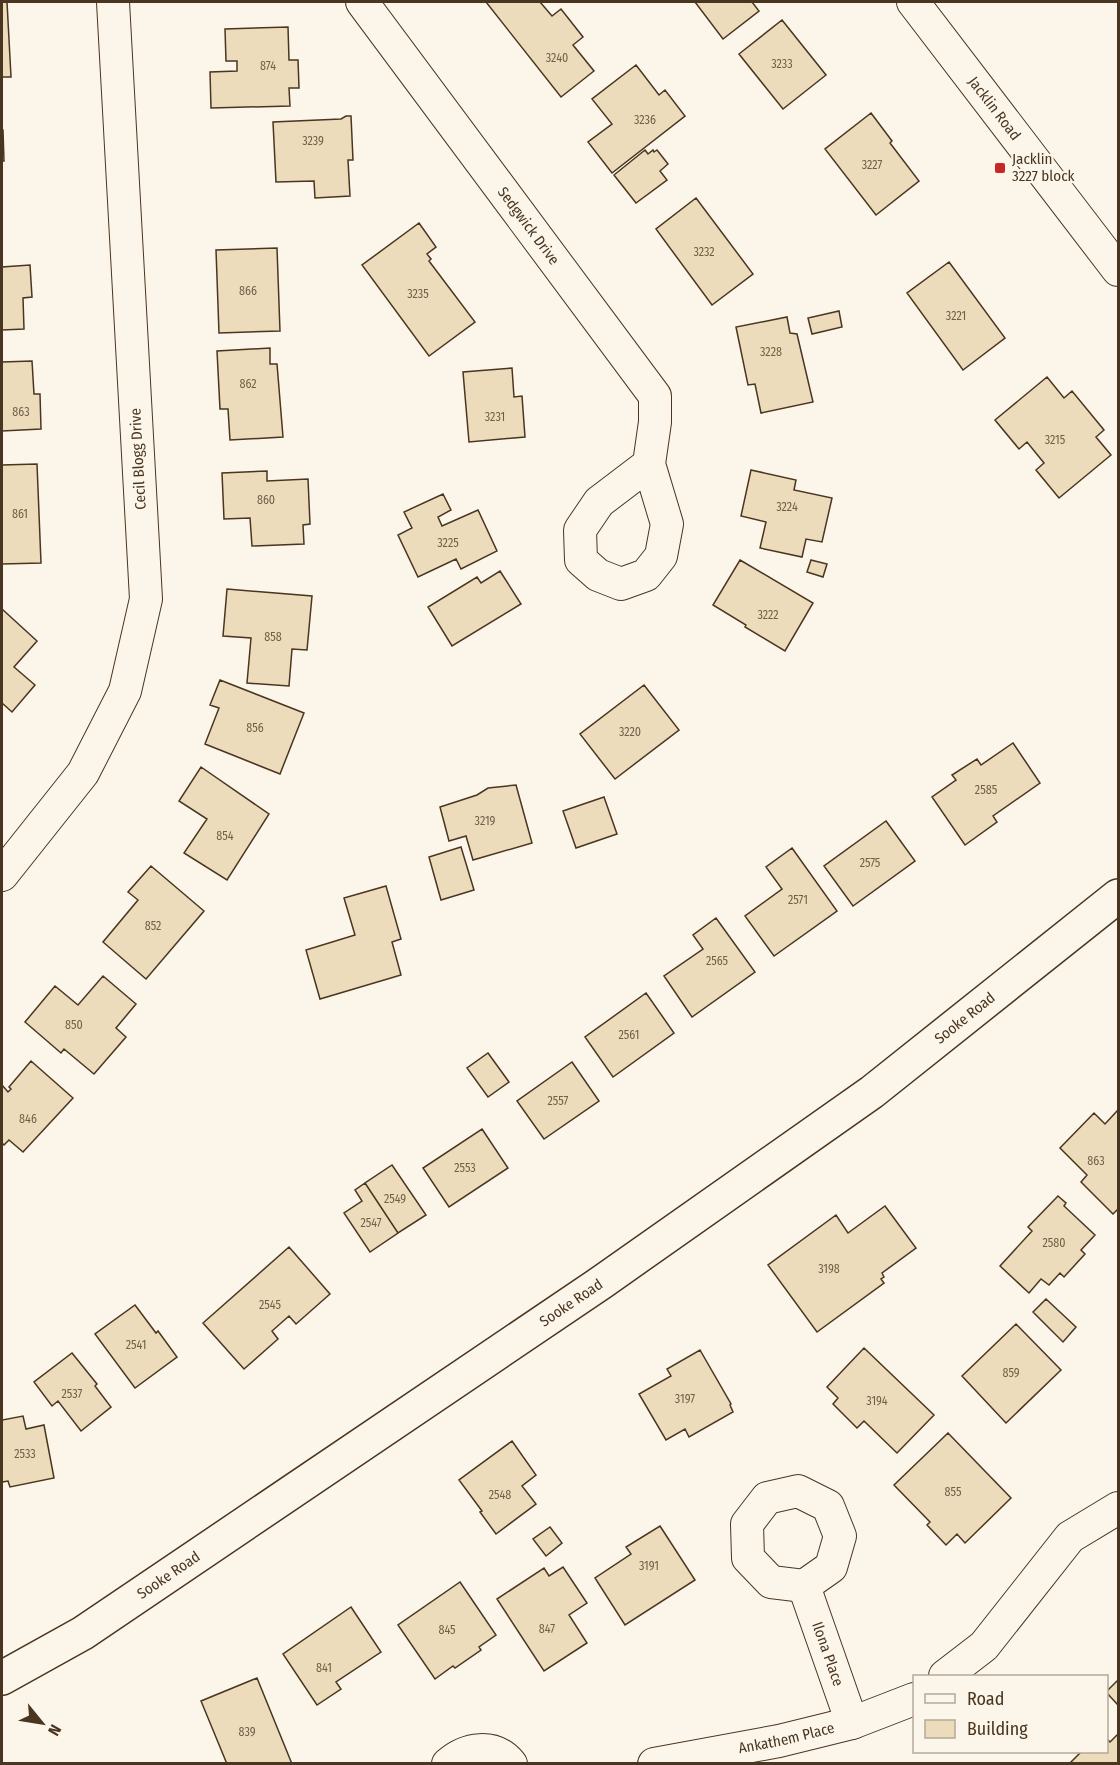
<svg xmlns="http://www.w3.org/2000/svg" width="1120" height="1765" font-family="'Fira Sans Condensed',sans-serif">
	<rect width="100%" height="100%" fill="#fbf6e9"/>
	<path fill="#ecdcbc" stroke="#4a3520" stroke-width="1.5" d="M2 2H7L11 77H2Z
		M486 2H540L552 16 561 9 583 37 573 45 594 71 561 97Z
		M695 2H752L759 11 723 39Z
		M782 20 826 75 783 109 739 54Z
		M288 27 289 60H298L299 88H289L290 106 211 108 210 72 237 71V61H226L225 29Z
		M636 65 659 95 665 90 685 116 612 173 588 142 612 124 592 99Z
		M871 113 892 141 890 143 919 181 876 215 825 149Z
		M346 116H351L353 160H348L350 196 315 198 314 181 276 182 273 122 341 119Z
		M2 130H3L4 161H2Z
		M645 150 648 154 653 150 654 152 657 150 668 164 660 171 667 180 636 203 614 175Z
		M696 198 753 274 712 305 656 229Z
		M419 223 436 247 427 254 431 259 429 261 475 322 429 356 362 265Z
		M277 248 280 331 219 333 216 250Z
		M949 262 1005 338 963 370 907 293Z
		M30 265 32 297 23 298 24 329 2 330V267Z
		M839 311 842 327 812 334 808 318Z
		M787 317 790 333 797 334 813 402 761 413 755 384 748 385 736 327Z
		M270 348V364H277L283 437 230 440 228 409H220L217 351Z
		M32 361 34 394H40L41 429 2 431V362Z
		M512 368 514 397 522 396 525 437 469 442 463 372Z
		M1047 377 1064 398 1072 391 1104 430 1096 437 1111 455 1059 498 1036 470 1044 463 1027 442 1019 449 995 420Z
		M37 464 41 563 2 564V465Z
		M751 470 796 480 794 490 832 498 822 542 806 539 802 557 760 548 766 522 741 516Z
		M267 471V481L308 479 310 524 303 525 304 544 252 546 250 518 224 519 222 473Z
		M443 494 451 510 438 517 442 526 478 510 497 551 461 569 456 559 418 577 398 535 412 528 404 512Z
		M740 560 813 603 785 651 745 627 746 625 713 605Z
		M811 560 827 564 823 577 807 572Z
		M500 571 521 604 452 646 428 607 477 577 481 583Z
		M227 589 312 596 307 650 292 649 289 686 247 683 251 638 223 636Z
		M2 609 37 641 14 667 35 685 12 712 2 703Z
		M220 680 304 713 280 774 205 744 219 708 210 705Z
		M644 685 679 730 615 779 580 734Z
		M1013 743 1040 783 993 816 997 822 965 845 932 797 956 780 952 775 977 759 981 765Z
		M201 767 269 814 227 880 184 853 207 819 179 801Z
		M516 785 532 843 473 860 466 836 449 841 440 807 477 795 488 788Z
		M604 797 617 834 576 848 563 811Z
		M886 821 915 861 853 906 824 866Z
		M461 847 474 890 441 900 429 857Z
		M792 848 837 911 774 956 745 916 782 889 766 867Z
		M151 866 204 911 146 979 103 942 138 900 128 892Z
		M386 886 401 939 392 942 401 975 320 999 306 950 355 935 344 898Z
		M716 918 755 972 692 1017 664 976 703 949 693 935Z
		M103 976 136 1004 116 1028 126 1037 94 1074 64 1049 61 1053 25 1022 55 986 78 1005Z
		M646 993 674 1033 613 1077 585 1037Z
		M488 1053 509 1082 488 1097 467 1068Z
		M31 1061 73 1098 23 1152 9 1140 4 1145 2 1143V1085L8 1092 11 1089 9 1087Z
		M572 1062 599 1101 544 1139 517 1101Z
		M1118 1110V1209L1113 1214 1081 1182 1087 1175 1060 1148 1094 1113 1105 1124Z
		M482 1129 508 1168 449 1207 423 1168Z
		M392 1165 426 1215 398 1233 365 1183Z
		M365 1183 398 1233 370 1252 344 1213 362 1201 355 1190Z
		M1058 1196 1066 1203 1064 1206 1095 1235 1081 1250 1085 1254 1064 1277 1060 1273 1049 1285 1041 1279 1029 1293 1000 1266 1032 1231 1028 1227Z
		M885 1206 916 1248 882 1273 884 1277 881 1279 884 1283 817 1332 768 1265 836 1215 848 1233Z
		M289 1247 330 1294 296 1324 289 1316 272 1331 278 1339 244 1369 203 1323Z
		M1046 1299 1076 1327 1063 1342 1033 1312Z
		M135 1305 156 1333 158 1331 177 1357 135 1388 95 1334Z
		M1016 1324 1061 1370 1006 1423 962 1376Z
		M864 1348 934 1415 897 1453 864 1421 857 1428 833 1404 838 1398 827 1387Z
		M700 1350 731 1404 730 1405 733 1412 689 1437 685 1429 666 1440 639 1394 671 1376 667 1369Z
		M72 1353 97 1384 95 1386 111 1407 81 1431 58 1401 52 1406 34 1382Z
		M23 1416 26 1429 44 1425 54 1478 10 1487 8 1481 2 1482V1420Z
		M948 1433 1011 1498 965 1543 957 1534 946 1545 927 1525 930 1522 894 1485Z
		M512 1441 536 1475 522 1486 536 1504 496 1534 480 1512 482 1511 459 1480Z
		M660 1526 695 1580 625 1625 595 1578 631 1554 626 1547Z
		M550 1527 562 1543 546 1556 533 1539Z
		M563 1567 587 1603 569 1615 587 1643 544 1671 497 1599 544 1568 549 1576Z
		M460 1582 496 1635 479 1647 481 1650 455 1668 453 1666 435 1679 398 1625Z
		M351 1607 381 1652 336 1682 341 1689 317 1705 283 1654Z
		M257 1678 292 1764H227L201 1701Z
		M1118 1680V1705L1106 1692Z
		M1118 1734V1764H1069L1081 1752H1106V1738L1110 1742Z"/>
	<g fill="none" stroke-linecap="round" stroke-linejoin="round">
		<defs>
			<g id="minor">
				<path id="s1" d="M362 2 655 396V422L649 464 667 524 661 556 646 575 621 584 598 575 581 560 580 530 599 502 649 464"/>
				<path id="s2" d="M913 2 1118 270"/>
				<path d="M2 875 83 773 125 691 146 599 113 2"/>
				<path d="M798 1491 828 1506 840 1536 831 1567 804 1586 771 1582 748 1558 747 1524 767 1498Z"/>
				<path id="s3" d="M804 1586 852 1723"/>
				<path d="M945 1676 984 1646 1070 1537 1118 1508"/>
				<path d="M448 1764C466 1748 494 1743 511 1764"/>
				<path id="s4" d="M654 1764 779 1741 852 1723 914 1699"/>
			</g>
			<g id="primary">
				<path id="s5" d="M2 1678 83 1633 602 1282 872 1092 1118 896"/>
			</g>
		</defs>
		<use href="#minor" stroke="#4a3520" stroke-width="34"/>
		<use href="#primary" stroke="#4a3520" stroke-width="36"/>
		<use href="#minor" stroke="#fbf6e9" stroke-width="32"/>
		<use href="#primary" stroke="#fbf6e9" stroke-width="33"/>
	</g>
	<rect fill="#c62828" stroke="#fbf6e9" stroke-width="2" x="994" y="162" width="12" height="12" rx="3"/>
	<g text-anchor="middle" stroke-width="4.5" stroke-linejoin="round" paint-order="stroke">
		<g font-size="12" fill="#725f47">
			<text x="557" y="62">3240</text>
			<text x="782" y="68">3233</text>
			<text x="268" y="70">874</text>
			<text x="645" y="124">3236</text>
			<text x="313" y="145">3239</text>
			<text x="872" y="169">3227</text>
			<text x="704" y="256">3232</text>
			<text x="248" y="295">866</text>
			<text x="418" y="298">3235</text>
			<text x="956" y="320">3221</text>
			<text x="771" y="356">3228</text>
			<text x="248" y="388">862</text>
			<text x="21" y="416">863</text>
			<text x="495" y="421">3231</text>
			<text x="1055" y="444">3215</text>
			<text x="266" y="504">860</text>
			<text x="787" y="511">3224</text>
			<text x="20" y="518">861</text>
			<text x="448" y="547">3225</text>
			<text x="768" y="619">3222</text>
			<text x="273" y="641">858</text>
			<text x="255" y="732">856</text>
			<text x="630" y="736">3220</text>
			<text x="986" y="794">2585</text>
			<text x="485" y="825">3219</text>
			<text x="225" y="840">854</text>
			<text x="870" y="867">2575</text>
			<text x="798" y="904">2571</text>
			<text x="153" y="930">852</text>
			<text x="717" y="965">2565</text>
			<text x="74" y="1029">850</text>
			<text x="629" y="1039">2561</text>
			<text x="558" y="1105">2557</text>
			<text x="28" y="1123">846</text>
			<text x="1096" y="1165">863</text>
			<text x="465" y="1172">2553</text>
			<text x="395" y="1203">2549</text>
			<text x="371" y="1227">2547</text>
			<text x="1054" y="1247">2580</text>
			<text x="829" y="1273">3198</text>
			<text x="270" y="1309">2545</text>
			<text x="136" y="1349">2541</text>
			<text x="1011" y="1377">859</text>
			<text x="72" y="1398">2537</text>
			<text x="685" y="1403">3197</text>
			<text x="877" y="1405">3194</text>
			<text x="25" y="1458">2533</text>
			<text x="953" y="1496">855</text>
			<text x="500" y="1499">2548</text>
			<text x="649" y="1570">3191</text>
			<text x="547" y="1633">847</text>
			<text x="447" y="1634">845</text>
			<text x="324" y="1672">841</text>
			<text x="247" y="1736">839</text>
		</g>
		<g font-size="15" fill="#4a3520" stroke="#fbf6e9">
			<text dy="5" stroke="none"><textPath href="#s2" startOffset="134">Jacklin Road</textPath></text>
			<text dy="5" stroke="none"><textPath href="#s1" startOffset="279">Sedgwick Drive</textPath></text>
			<text transform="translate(138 459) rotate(-93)" y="5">Cecil Blogg Drive</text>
			<text dy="5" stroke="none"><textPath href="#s5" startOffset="1168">Sooke Road</textPath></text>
			<text dy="5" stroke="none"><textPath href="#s5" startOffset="682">Sooke Road</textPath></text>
			<text dy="5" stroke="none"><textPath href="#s5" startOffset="196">Sooke Road</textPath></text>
			<text dy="5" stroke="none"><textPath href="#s3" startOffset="72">Ilona Place</textPath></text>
			<text dy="5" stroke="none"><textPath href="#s4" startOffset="135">Ankathem Place</textPath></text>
		</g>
		<g font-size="15" fill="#4a3520" stroke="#fbf6e9" text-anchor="start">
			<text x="1012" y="164">Jacklin<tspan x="1012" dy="17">3227 block</tspan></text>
		</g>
	</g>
	<rect width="1120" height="1765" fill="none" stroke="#4a3520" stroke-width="6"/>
	<rect x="913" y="1675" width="195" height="78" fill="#fbf6e9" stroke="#b4a999" stroke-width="1.5"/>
	<rect x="925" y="1694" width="30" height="9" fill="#fbf6e9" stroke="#b4a999" stroke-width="1.5"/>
	<text x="967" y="1705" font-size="18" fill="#4a3520">Road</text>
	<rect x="925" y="1720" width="30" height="18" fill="#ecdcbc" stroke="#b4a999" stroke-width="1.5"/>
	<text x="967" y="1735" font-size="18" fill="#4a3520">Building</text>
	<g transform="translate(42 1723) rotate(120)" stroke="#fbf6e9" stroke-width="4.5" paint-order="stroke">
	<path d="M0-4.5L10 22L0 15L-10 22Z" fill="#4a3520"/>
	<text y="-9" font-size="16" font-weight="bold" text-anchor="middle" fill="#4a3520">N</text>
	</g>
</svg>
